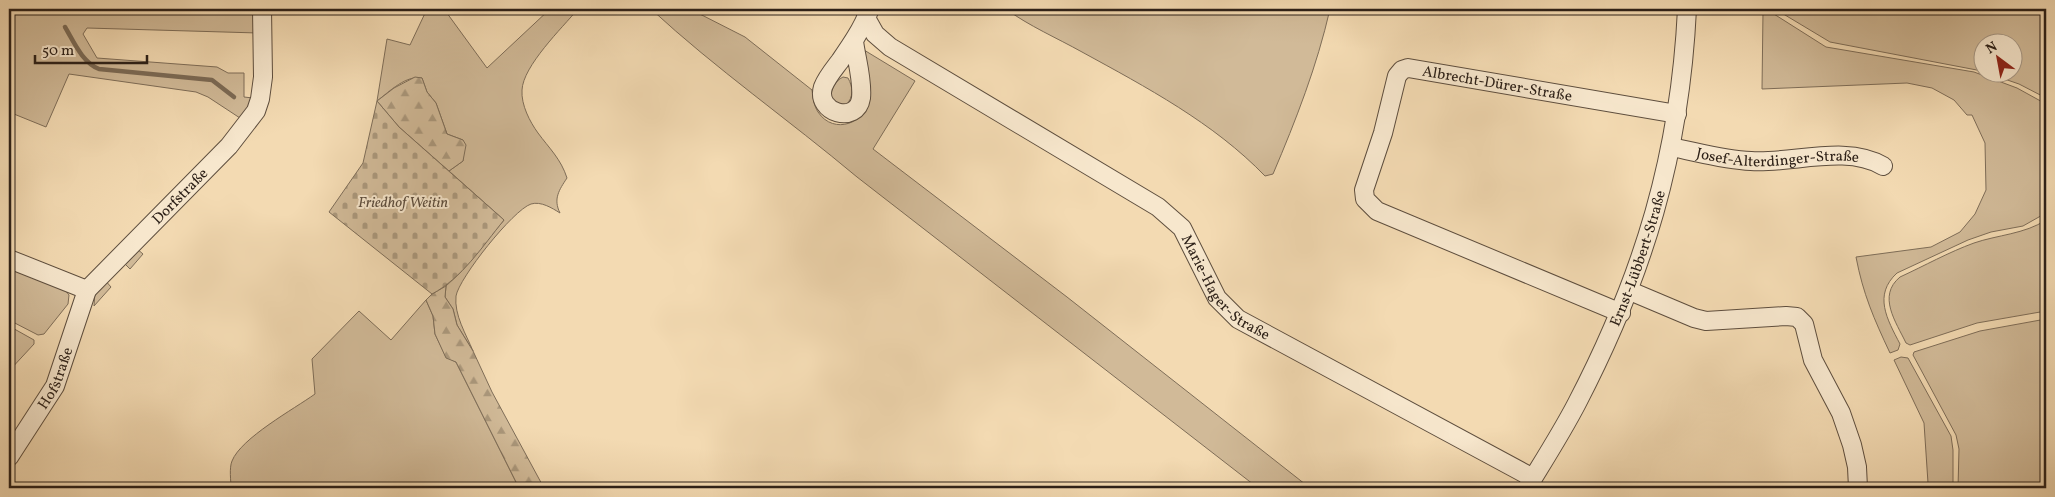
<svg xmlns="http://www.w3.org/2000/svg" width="2055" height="497" font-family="Vollkorn,serif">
	<defs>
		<pattern id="forest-firs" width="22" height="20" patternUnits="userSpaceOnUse" patternTransform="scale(1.25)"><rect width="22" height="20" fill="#d1ba98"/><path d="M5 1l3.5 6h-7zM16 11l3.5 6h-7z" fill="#aa977b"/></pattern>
		<pattern id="cemetery-stones" width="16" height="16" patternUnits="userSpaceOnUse" patternTransform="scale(1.25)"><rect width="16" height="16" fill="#d1ba98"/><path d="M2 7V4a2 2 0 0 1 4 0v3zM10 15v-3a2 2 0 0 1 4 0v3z" fill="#aa977b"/></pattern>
	</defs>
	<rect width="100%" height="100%" fill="#f3dab2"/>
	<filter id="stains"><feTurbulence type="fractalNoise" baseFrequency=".004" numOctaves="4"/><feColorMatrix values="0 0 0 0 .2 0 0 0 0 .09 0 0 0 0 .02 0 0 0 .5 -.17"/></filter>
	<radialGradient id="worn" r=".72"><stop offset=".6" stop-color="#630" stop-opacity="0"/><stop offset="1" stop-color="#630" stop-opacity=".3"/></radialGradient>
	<path fill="#d1ba98" stroke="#7e6d58" d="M9 9H180L234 10 258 14V33L87 28 83 34 97 58 217 67 228 73H244V97L253 98 243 120 208 97 196 92 69 74 46 127 9 112Z
		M427 9H444L487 68 550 9H578C562 28 523 66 522 90 521 105 530 122 538 133 549 148 561 159 567 178 559 190 553 199 560 213 552 208 541 201 531 204 513 210 459 278 456 296 454 315 466 334 473 351L457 325 453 309 445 297 446 286 460 273 504 220 449 171 463 161V140L447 134 436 103 427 92 422 78C406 75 390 91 377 101L387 39 410 45Z
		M651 9H690L745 37 812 90C813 98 814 106 818 112 834 136 867 123 870 97 871 82 866 65 864 50L915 81 873 149 1067 297 1310 488H1258L857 177C789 120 716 69 651 9Z
		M1006 9H1330C1317 66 1296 120 1273 174L1265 176C1214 123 1146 87 1082 52 1057 38 1029 26 1006 9Z
		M1703 9H1766L1826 47 1974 72 2017 88 2046 104V213L2023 226 1991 232 1968 240 1897 273C1873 295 1887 319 1900 344L1898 350 1890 353C1874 319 1863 294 1856 257L1931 247 1960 232 1975 214 1986 190 1985 143 1972 115H1967L1954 100 1932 88 1907 83 1762 89 1763 12Z
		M1775 9H2046V98L2019 84 1987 73 2012 72V42H1982V71L1830 42Z
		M843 77 848 78C853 87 854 97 846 105L836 103 831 98C831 89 835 81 843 77Z
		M2046 220V311L1977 323 1910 345 1906 343C1896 322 1877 296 1900 277 1924 266 1949 252 1974 243 1997 235 2025 234 2046 220Z
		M136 248 143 254 130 269 123 262Z
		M9 268 65 290 69 295 68 304 44 334 38 335 9 320Z
		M104 279 111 287 94 306 95 291Z
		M426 300 433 316 435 334 446 357 456 362 519 488H231C231 481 229 468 232 461 241 438 294 409 315 394L312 359 359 311 391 340Z
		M2046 319V488H1958L1959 449 1956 435 1913 355 1914 352 1980 331Z
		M9 326 34 340V344L9 371Z
		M1901 357 1908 358 1951 436 1953 450V488H1924L1925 484 1928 483 1924 423 1894 360Z"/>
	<path fill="url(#forest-firs)" stroke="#7e6d58" d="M415 77 422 78 427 92 436 103 447 134 463 140 466 145 463 161 449 171 399 127 377 101 394 88Z
		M446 286 445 297 453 309 457 325 473 351 492 392 544 488H519L456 362 446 358 435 334 433 316 426 300 432 294Z"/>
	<path fill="url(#cemetery-stones)" stroke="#7e6d58" d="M377 101 399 127 504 220C482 247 462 278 432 294L329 212 363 163Z"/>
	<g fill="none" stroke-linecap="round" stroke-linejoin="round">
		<path stroke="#7b6a55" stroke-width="4.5" d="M65 27C74 42 82 62 99 69L212 80 234 97"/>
		<defs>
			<g id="street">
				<path id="s1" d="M866 18 875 34 890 47 1158 207 1182 228 1217 298 1238 319 1533 478"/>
				<path d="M854 41C856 58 863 80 861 98 857 125 815 113 823 87 827 77 834 69 840 61 851 45 862 29 869 11"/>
				<path id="s2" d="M1671 147C1697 152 1724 160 1751 161 1792 164 1846 144 1883 166"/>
				<path id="s3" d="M9 259 87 290 229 146 256 111 260 99 263 77 262 9"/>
				<path d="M1630 291 1694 318 1706 321 1786 316 1797 317 1804 324 1813 360 1841 413 1852 445 1857 467 1858 488"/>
				<path id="s4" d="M1621 313 1377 211 1365 199 1364 190 1383 133 1397 76 1402 70 1408 68 1677 114"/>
				<path id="s5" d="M9 457 55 386 87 290"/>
				<path id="s6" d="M1527 488C1544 460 1562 432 1577 403 1644 274 1680 154 1687 9"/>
			</g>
		</defs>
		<use href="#street" stroke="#5e4e3e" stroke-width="20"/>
		<use href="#street" stroke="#f7e7cd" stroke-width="18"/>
	</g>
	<g text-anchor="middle" stroke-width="4" stroke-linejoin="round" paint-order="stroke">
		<g font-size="15" fill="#2c2018" stroke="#f7e7cd">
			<text dy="5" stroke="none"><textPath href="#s4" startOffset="514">Albrecht-Dürer-Straße</textPath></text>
			<text dy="5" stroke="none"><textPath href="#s2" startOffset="108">Josef-Alterdinger-Straße</textPath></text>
			<text dy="5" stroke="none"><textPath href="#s3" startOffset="216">Dorfstraße</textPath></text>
			<text dy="5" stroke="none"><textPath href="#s6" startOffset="256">Ernst-Lübbert-Straße</textPath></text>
			<text dy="5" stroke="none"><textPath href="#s1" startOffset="458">Marie-Hager-Straße</textPath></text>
			<text dy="5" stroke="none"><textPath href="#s5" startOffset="92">Hofstraße</textPath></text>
		</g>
		<g font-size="15" font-style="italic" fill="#5e4e3e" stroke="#f7e7cd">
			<text x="403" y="207">Friedhof Weitin</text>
		</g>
	</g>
	<rect width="2055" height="497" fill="none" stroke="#f3dab2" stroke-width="30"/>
	<rect x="10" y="10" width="2035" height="477" fill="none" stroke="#2c2018" stroke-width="2.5"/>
	<rect x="15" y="15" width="2025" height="467" fill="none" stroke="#2c2018"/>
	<g transform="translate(1998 58) rotate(328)"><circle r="24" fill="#f7e7cd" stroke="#a69785"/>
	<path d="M0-4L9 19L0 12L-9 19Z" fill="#8f2418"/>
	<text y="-8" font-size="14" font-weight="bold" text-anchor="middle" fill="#2c2018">N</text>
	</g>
	<path d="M35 55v8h112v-8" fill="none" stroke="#2c2018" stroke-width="2.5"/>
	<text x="42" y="55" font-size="15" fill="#2c2018" stroke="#f7e7cd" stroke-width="4" paint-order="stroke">50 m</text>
	<rect width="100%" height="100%" filter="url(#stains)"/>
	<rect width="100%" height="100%" fill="url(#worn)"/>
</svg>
